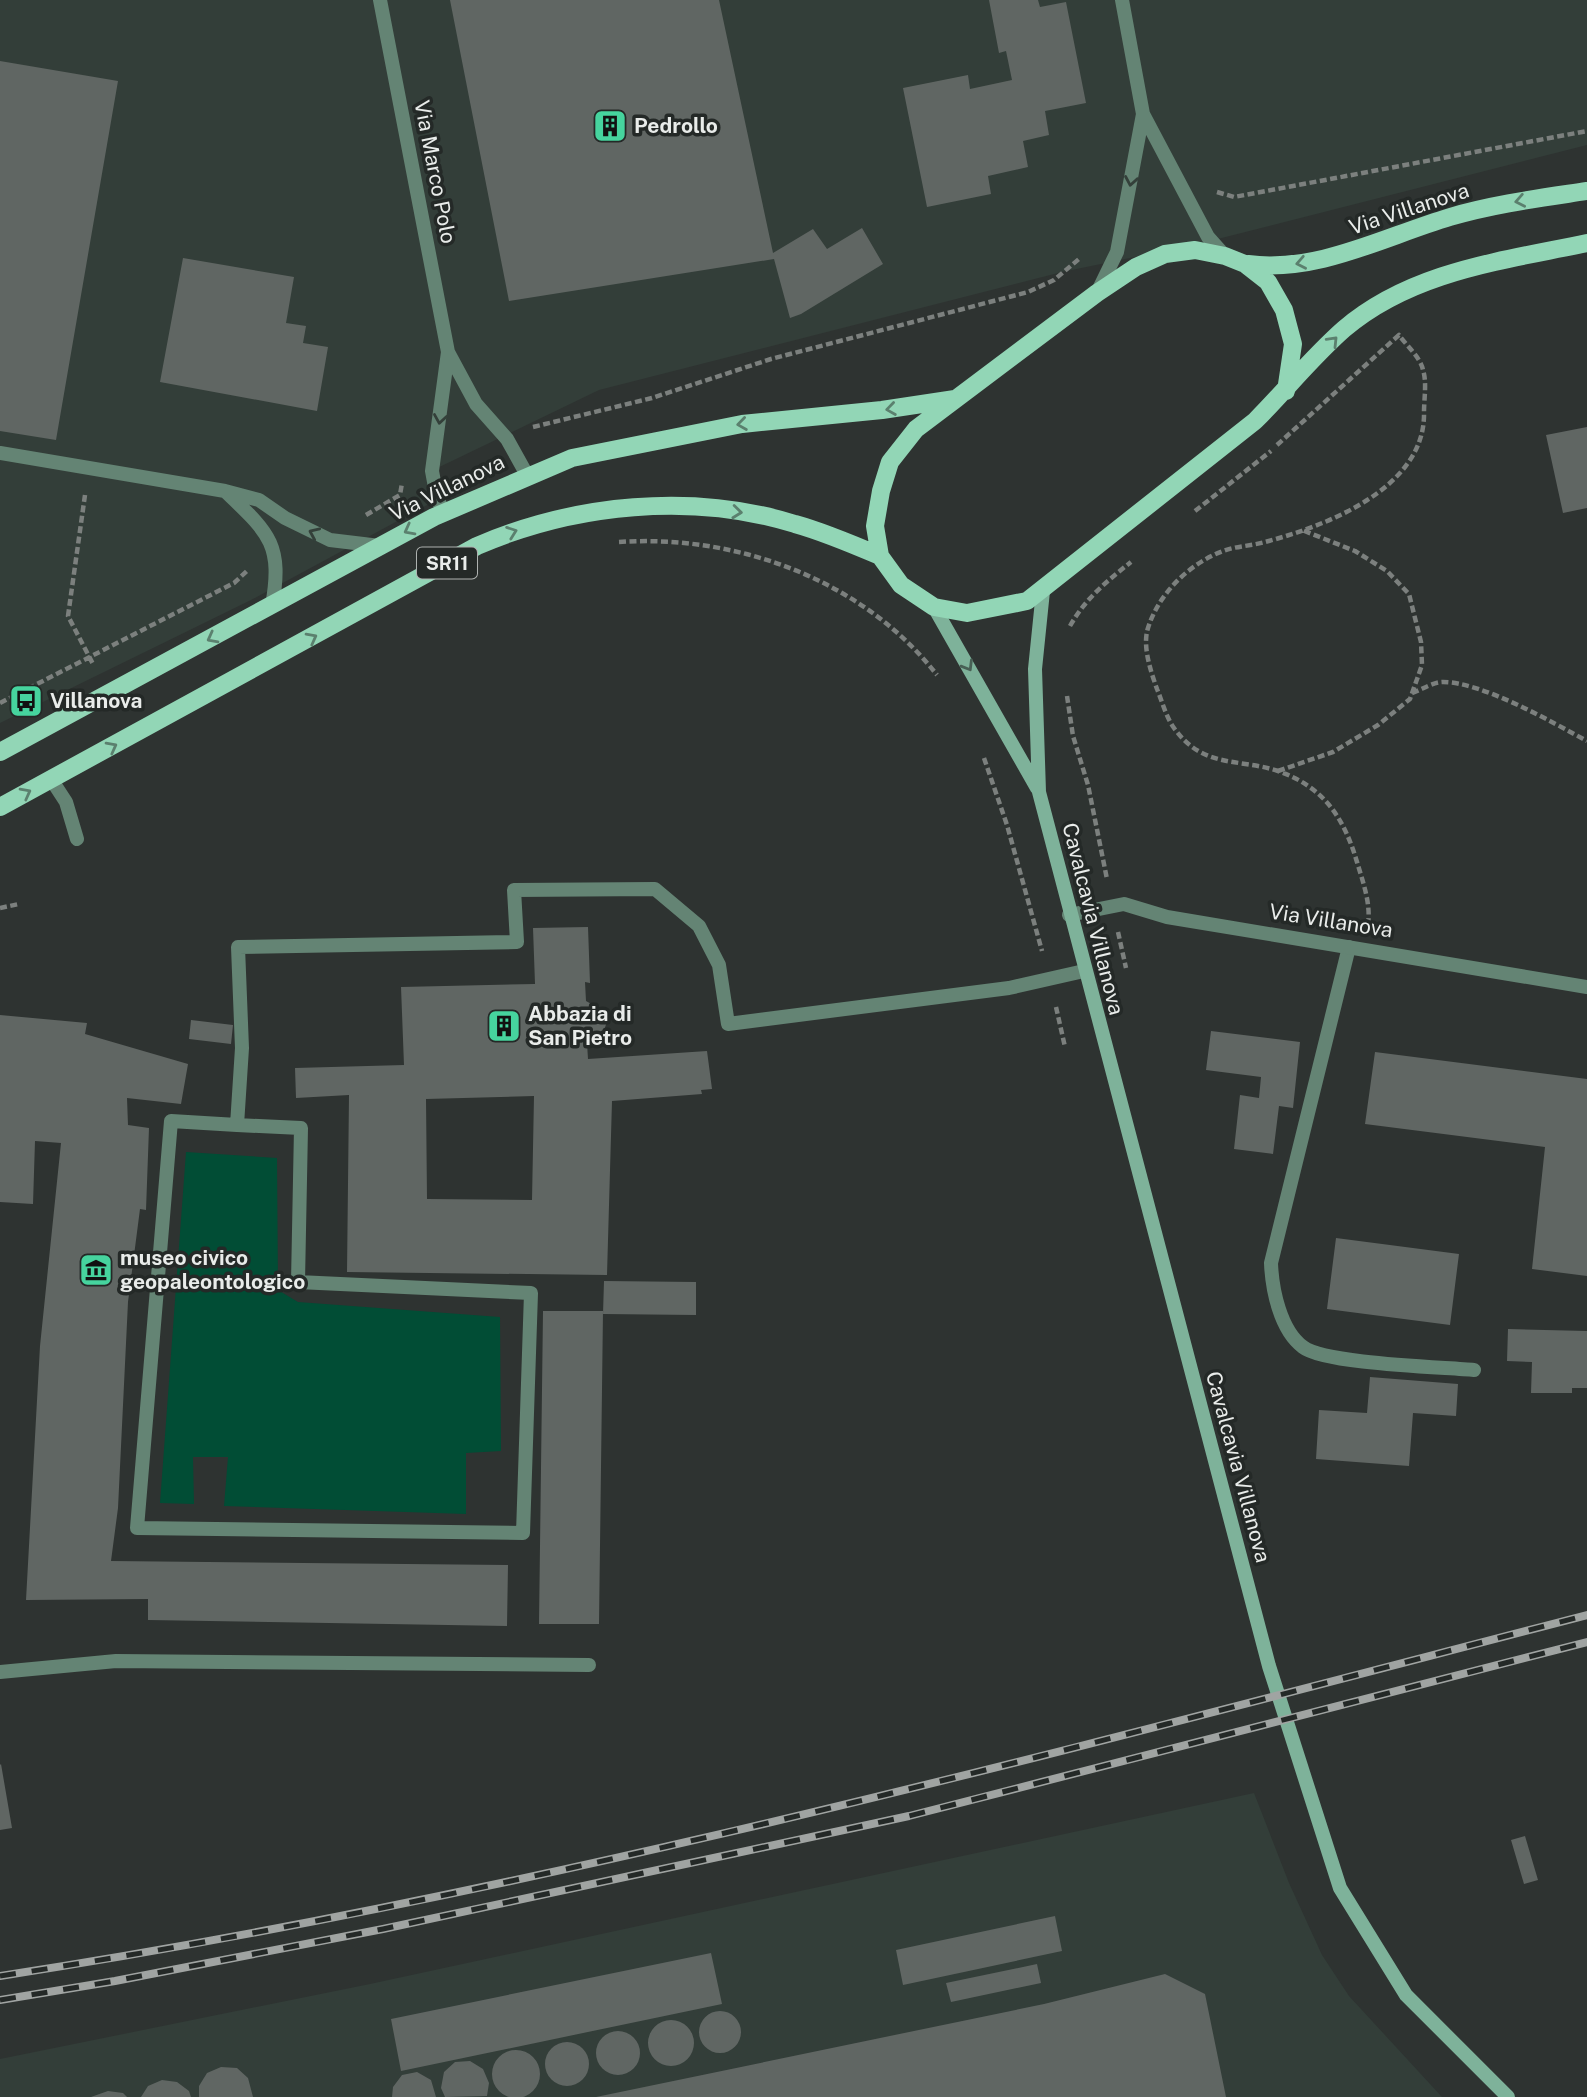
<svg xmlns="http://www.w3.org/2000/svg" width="1587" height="2097" font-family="'Public Sans',sans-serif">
	<rect width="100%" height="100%" fill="#2e3331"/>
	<path fill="#333e39" d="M0 0H1587V145L1198 244 1062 272 599 390 429 472V504L251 600 0 723Z
		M1254 1793 1289 1883 1322 1955 1349 1996 1442 2097H0V2059L370 1984Z"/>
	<path fill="#014d35" d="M186 1152 277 1158 278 1290 298 1302 500 1317 501 1451 466 1453V1514L224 1506 228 1457H193L194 1504 160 1503Z"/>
	<path fill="#606663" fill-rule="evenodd" d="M450 0H719L773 253 813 229 827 249 862 228 883 264 801 314 790 318 774 259 509 301Z
		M989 0H1038L1040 7 1066 2 1086 103 1045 111 1049 135 1023 141 1028 167 988 176 991 194 927 207 903 88 968 75 970 89 1012 80 1006 51 999 53Z
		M0 61 118 81 56 440 0 431Z
		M183 258 294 277 286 323 306 326 303 343 328 347 317 411 160 382Z
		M1587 427V508L1563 513 1546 435Z
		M588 927 590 983 585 982 586 1001 604 1011 607 1021 604 1031 587 1043 588 1059 707 1051 712 1089 701 1090 702 1094 612 1101 607 1275 347 1272 349 1095 296 1098 295 1068 404 1065 401 987 535 984 533 928ZM534 1096 532 1200 427 1199 426 1099Z
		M0 1015 87 1023 85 1034 188 1064 181 1104 127 1098 128 1125 149 1128 146 1210 140 1209 128 1302 118 1508 111 1561 508 1565 507 1626 148 1620V1599L26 1600 40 1346 61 1143 35 1141 33 1204 0 1202Z
		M191 1020 233 1025 231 1044 189 1039Z
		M1211 1031 1300 1042 1293 1108 1279 1106 1273 1154 1234 1149 1240 1095 1259 1098 1261 1077 1206 1070Z
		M1375 1052 1587 1079V1276L1532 1269 1545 1147 1365 1124Z
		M1336 1238 1459 1254 1450 1325 1327 1309Z
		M604 1281 696 1282V1315L603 1314Z
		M543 1311H603L599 1624H539Z
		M1508 1329 1587 1331V1388H1572V1393H1531L1532 1362 1507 1361Z
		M1370 1377 1458 1384 1456 1416 1413 1413 1409 1466 1316 1459 1319 1410 1367 1413Z
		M1 1764 12 1828 0 1830V1765Z
		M1525 1836 1538 1880 1524 1884 1511 1840Z
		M1055 1916 1062 1951 903 1985 896 1950Z
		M711 1953 722 2004 401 2071 391 2019Z
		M1037 1964 1041 1983 951 2002 946 1983Z
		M1165 1974 1205 1994 1226 2097H596L1044 2004Z
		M699 2032a21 21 0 1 1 42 0a21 21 0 1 1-42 0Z
		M648 2043a23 23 0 1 1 46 0a23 23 0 1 1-46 0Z
		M596 2053a22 22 0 1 1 44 0a22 22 0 1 1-44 0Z
		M545 2064a22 22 0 1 1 44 0a22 22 0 1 1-44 0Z
		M492 2074a24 24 0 1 1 48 0a24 24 0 1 1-48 0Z
		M470 2061 483 2069 489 2083 487 2096 445 2097 441 2088 444 2072 455 2062Z
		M221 2067 237 2068 248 2078 253 2097H199V2086L207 2073Z
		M417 2072 431 2080 436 2097H392L393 2087 402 2075Z
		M162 2080 177 2082 189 2091 191 2097H141L148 2086Z
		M108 2091 123 2093 127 2097H91Z"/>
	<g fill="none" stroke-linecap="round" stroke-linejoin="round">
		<path stroke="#7c807e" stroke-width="4.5" stroke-dasharray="7 3.5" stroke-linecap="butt" d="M1217 192 1234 197 1587 131
			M533 427 652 398 771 359 1028 292 1054 280 1079 259
			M1277 445 1399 335C1406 345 1421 358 1423 370 1427 382 1424 399 1424 412 1426 488 1326 526 1265 542 1251 546 1236 546 1223 551 1189 564 1159 593 1148 628 1142 646 1151 672 1157 689 1162 701 1166 717 1174 728 1203 769 1239 758 1278 771 1324 787 1344 818 1357 862 1363 882 1371 904 1368 924
			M85 495 68 616 94 666
			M1195 511 1271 451
			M366 515 400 495 402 483
			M619 542C737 534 863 580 937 675
			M1070 626C1085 599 1107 581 1131 562
			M1412 693C1421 690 1433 682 1443 682 1482 682 1552 722 1587 741
			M1067 696 1073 736 1088 785 1107 879
			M0 703 234 583 247 571
			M984 758 1007 825 1042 951
			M1278 771 1333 752 1378 725 1410 699 1422 665 1421 642 1409 594 1387 571 1355 551 1302 530
			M0 908 19 904
			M1118 932 1126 968
			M1056 1007 1065 1047"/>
		<path stroke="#648474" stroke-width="14" d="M0 453 225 491 259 500 285 518 330 540 380 546
			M226 492C269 533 283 544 272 606
			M51 779 66 802 77 839
			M1349 947 1271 1263C1272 1289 1280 1330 1303 1347 1325 1364 1441 1367 1474 1370"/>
		<path stroke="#648474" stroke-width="14" d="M380 0 448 352 476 404 507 439 527 475
			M1143 114 1208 237 1225 256
			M1097 293 1117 252 1143 114 1122 0
			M444 513 437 498 432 471 448 352
			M1069 915 1124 904 1167 917 1587 987
			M237 1125 301 1128 298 1282 531 1293 523 1533 137 1528 171 1121 237 1125 242 1048 238 947 517 942 514 890 655 889 699 926 719 965 728 1024 1009 988 1084 971
			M0 1672 116 1661 589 1665"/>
		<path stroke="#7eb29a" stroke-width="14" d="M1043 591 1035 669 1039 792 1269 1666 1340 1888 1406 1995 1508 2097
			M934 607 1037 788"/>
		<path stroke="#92d6b6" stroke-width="18" d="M1248 264C1318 273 1383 237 1450 217 1494 204 1541 198 1587 191
			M1286 391 1293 344 1284 310 1268 282 1245 264 1225 256 1195 250 1165 254 1136 267 1097 293 916 429 890 462 881 491 875 526 880 556 901 585 934 607 967 613 1027 601 1255 421C1285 391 1312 357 1344 329 1412 271 1502 261 1587 243
			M0 752 434 517 572 458 742 424 882 410 955 399
			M0 807 477 546C574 504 692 492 795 524 824 532 852 544 880 556"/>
		<defs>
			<path id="rail" d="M0 1976C537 1894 1062 1751 1587 1615
				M0 2000 115 1981 383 1929 909 1816 1587 1642"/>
		</defs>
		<use href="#rail" stroke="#a0a4a2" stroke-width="8"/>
		<use href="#rail" stroke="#242927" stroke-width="5" stroke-dasharray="16" stroke-linecap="butt"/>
	</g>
	<defs><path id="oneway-chevron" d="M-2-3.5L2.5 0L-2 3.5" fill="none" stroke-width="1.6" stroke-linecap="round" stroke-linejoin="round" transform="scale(1.75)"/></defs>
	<g stroke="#34403a">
		<use href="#oneway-chevron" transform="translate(1131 181) rotate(100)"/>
		<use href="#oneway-chevron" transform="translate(440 419) rotate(99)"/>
		<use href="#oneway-chevron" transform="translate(314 533) rotate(-156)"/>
	</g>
	<g stroke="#5b806e">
		<use href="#oneway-chevron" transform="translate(1520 201) rotate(169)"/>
		<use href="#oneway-chevron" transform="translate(1301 263) rotate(169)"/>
		<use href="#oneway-chevron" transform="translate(1333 341) rotate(-46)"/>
		<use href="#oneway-chevron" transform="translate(891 409) rotate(172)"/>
		<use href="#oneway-chevron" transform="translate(742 424) rotate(172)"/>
		<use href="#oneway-chevron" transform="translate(737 512) rotate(6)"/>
		<use href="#oneway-chevron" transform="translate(409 530) rotate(152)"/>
		<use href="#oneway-chevron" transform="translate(512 532) rotate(-20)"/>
		<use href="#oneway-chevron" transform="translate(212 638) rotate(152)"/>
		<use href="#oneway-chevron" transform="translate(312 638) rotate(-28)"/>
		<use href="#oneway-chevron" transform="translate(112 747) rotate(-28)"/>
		<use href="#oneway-chevron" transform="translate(26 793) rotate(-28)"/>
	</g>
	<use stroke="#486055" href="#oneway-chevron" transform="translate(968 666) rotate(59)"/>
	<defs>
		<symbol id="building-square" viewBox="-11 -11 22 22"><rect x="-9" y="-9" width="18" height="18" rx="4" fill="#46d49e" stroke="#242927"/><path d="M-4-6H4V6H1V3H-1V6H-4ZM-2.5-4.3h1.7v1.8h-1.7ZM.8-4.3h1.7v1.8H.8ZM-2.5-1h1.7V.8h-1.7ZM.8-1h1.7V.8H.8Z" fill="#111"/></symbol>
		<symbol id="bus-square" viewBox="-11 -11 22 22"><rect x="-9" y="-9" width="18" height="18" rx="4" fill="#46d49e" stroke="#242927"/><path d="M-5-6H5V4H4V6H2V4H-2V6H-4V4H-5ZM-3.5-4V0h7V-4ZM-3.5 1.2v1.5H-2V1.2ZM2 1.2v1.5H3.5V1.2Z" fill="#111"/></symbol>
		<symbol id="museum-square" viewBox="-11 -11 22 22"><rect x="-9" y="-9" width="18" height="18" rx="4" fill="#46d49e" stroke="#242927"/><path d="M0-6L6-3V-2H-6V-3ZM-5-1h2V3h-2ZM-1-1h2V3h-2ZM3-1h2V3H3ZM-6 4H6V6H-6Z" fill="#111"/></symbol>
	</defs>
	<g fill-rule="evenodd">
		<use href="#building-square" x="591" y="107" width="38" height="38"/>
		<use href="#bus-square" x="7" y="682" width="38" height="38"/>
		<use href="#building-square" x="485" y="1007" width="38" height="38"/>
		<use href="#museum-square" x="77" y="1251" width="38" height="38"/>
	</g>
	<g text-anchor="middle" stroke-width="7" stroke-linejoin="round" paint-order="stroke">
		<rect fill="#242927" stroke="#aeb2b0" stroke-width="2" x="417" y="547.5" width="60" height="31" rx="5"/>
		<g font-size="19" font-weight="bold" fill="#e9ecea">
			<text x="447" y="570">SR11</text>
		</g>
		<g font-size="21" font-weight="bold" fill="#e9ecea" stroke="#242927" text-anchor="start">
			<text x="634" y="133">Pedrollo</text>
			<text x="50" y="708">Villanova</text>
			<text x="528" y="1021">Abbazia di<tspan x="528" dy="24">San Pietro</tspan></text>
			<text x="120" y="1265">museo civico<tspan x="120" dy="24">geopaleontologico</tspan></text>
		</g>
		<g font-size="21" fill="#e9ecea" stroke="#242927">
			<text transform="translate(435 172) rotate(79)" y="7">Via Marco Polo</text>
			<text transform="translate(1409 209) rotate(-18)" y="7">Via Villanova</text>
			<text transform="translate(447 488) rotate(-26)" y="7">Via Villanova</text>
			<text transform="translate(1093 919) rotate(76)" y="7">Cavalcavia Villanova</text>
			<text transform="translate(1331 921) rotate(9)" y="7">Via Villanova</text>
			<text transform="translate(1238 1467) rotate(75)" y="7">Cavalcavia Villanova</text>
		</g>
	</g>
</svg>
